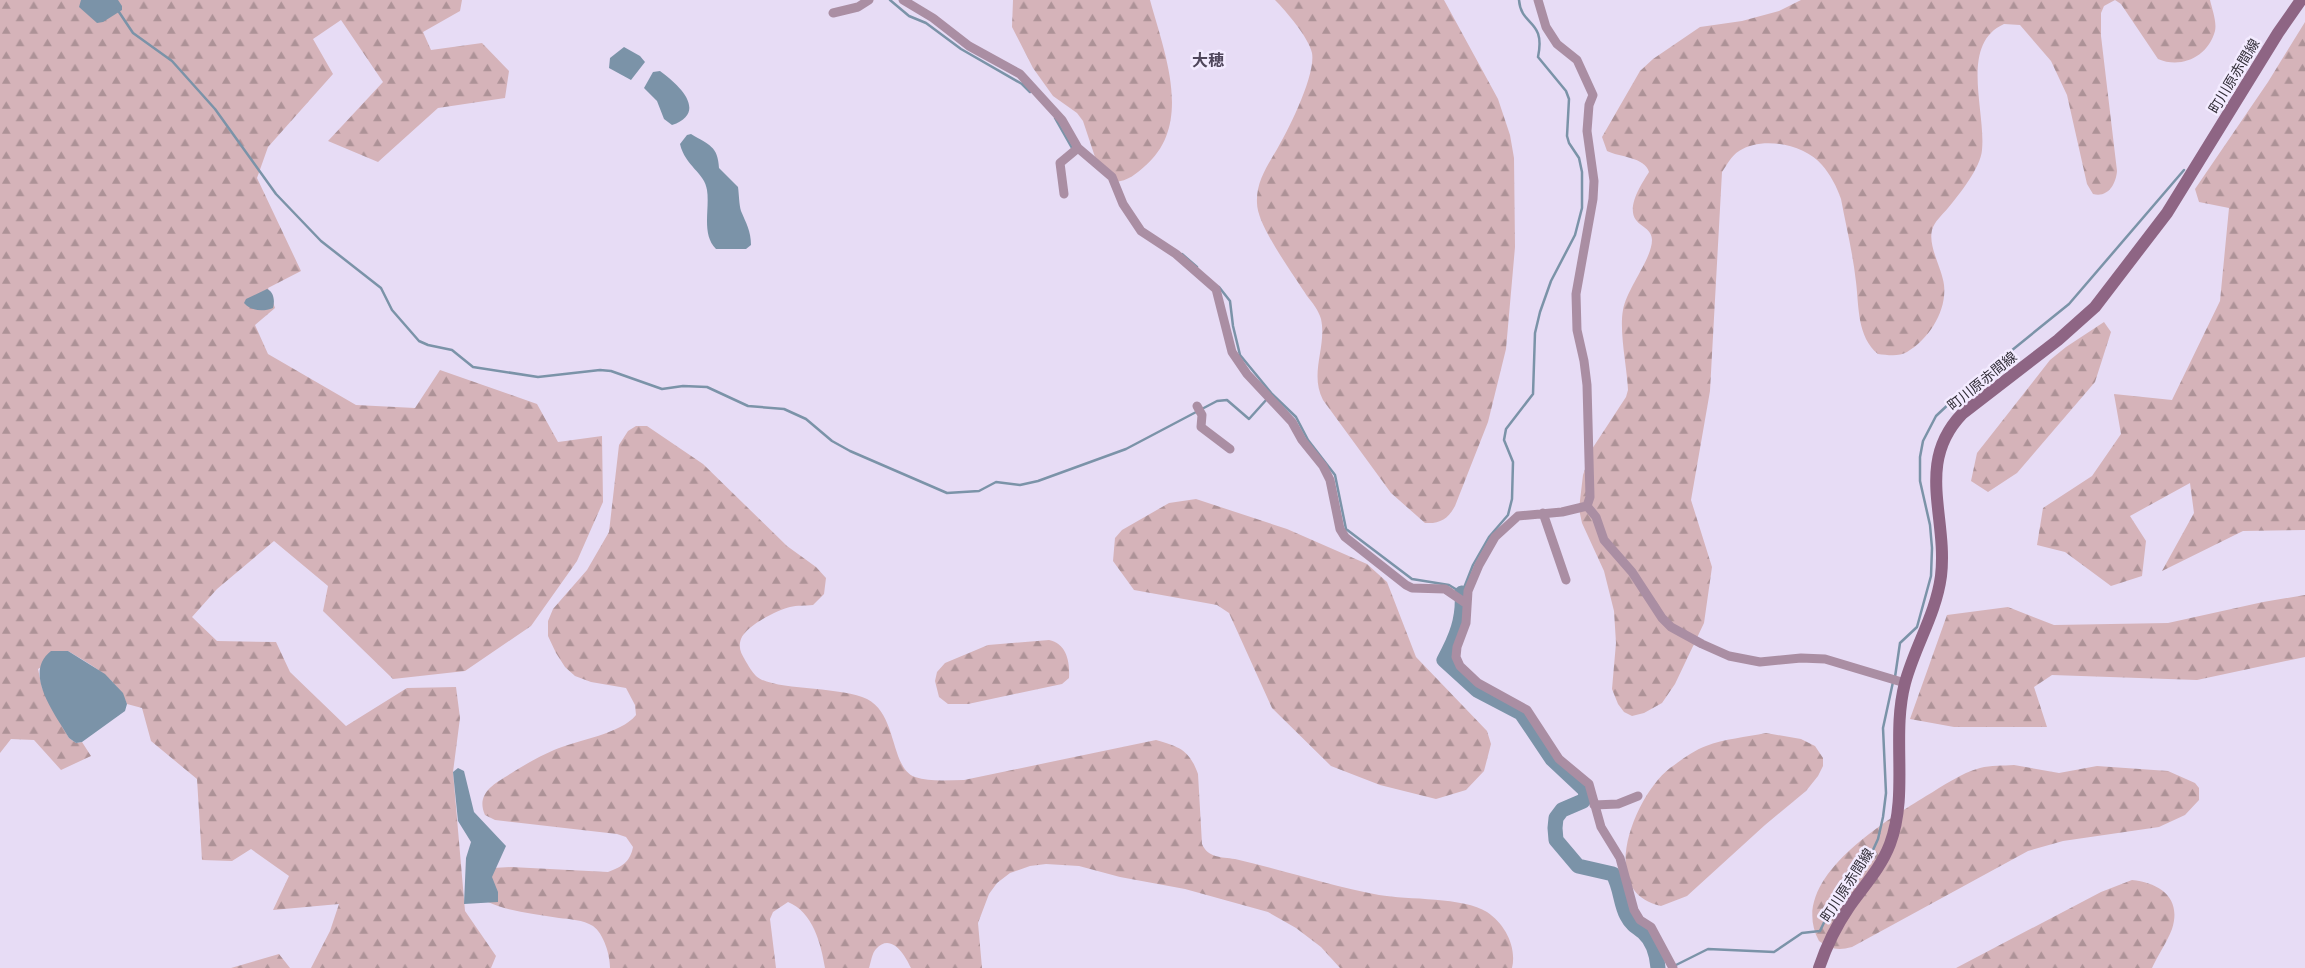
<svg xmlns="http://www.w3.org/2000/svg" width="2305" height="968" font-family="Karla,'Noto Sans JP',sans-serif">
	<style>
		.forest { fill: url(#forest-firs) }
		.water { fill: #7b93a8 }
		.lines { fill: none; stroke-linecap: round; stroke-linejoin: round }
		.stream { stroke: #7b93a8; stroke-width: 2.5 }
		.river { stroke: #7b93a8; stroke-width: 15 }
		.street { stroke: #aa8ea3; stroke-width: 9 }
		.secondary { stroke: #8e6584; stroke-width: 12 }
		.labels { text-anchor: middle; stroke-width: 5; stroke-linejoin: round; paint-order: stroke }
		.street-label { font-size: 14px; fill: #312d37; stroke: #f3ebff }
		.quarter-label { font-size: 16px; font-weight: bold; fill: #4f465b; stroke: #f3ebff }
	</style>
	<defs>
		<pattern id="forest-firs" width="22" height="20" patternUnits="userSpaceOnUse" patternTransform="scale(1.25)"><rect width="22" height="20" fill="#d5b3b9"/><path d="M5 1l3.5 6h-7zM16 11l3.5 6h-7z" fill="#ad9297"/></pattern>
	</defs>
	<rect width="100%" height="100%" fill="#e7dcf5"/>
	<path class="forest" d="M0 0H462L460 11 423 32 431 50 482 43 509 71 505 98 438 108 378 162 328 141 383 82 341 20 313 39 333 74 268 147 257 178 301 271 268 288 275 308 255 325 268 354 356 405 415 408 440 370 537 404 558 442 602 436 603 502 577 561 531 626 465 671 393 679 323 611 328 586 274 541 217 589 192 617 217 641 276 642 290 672 346 726 407 688 456 687 460 718 453 772 465 911 496 956 491 968H311L330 931 339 904 273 910 289 876 251 849 232 861 202 860 197 779 151 741 142 708 127 704C117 678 91 665 68 651L38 669 42 688 69 738 76 743 82 742 91 756 61 770 34 740 11 739 0 753Z
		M1013 0H1150C1164 52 1194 124 1145 166 1136 174 1128 181 1115 182L1095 157 1083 121 1077 113 1053 96 1033 68 1012 27Z
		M1275 0H1444L1498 99 1510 135 1514 158 1515 247 1506 349 1488 422 1455 506C1448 519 1440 524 1425 523L1391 493 1323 400C1309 373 1327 347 1321 319 1319 311 1312 302 1307 296 1294 275 1257 226 1257 203 1256 183 1266 168 1276 151 1288 131 1316 75 1312 53 1309 38 1286 11 1275 0Z
		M1801 0H2210C2212 9 2217 22 2215 31 2208 57 2181 69 2158 59L2121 4 2115 0 2104 6 2101 13V36L2117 171C2116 184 2108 198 2093 194L2087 184 2067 95 2051 61 2020 25 2004 24C1959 44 1986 111 1982 150 1981 167 1959 195 1948 208 1942 215 1934 222 1932 230 1928 247 1942 268 1944 285 1947 311 1929 339 1907 352 1899 357 1887 355 1878 354 1857 337 1859 306 1856 282 1853 254 1846 226 1841 199 1837 187 1830 174 1822 165 1804 144 1762 136 1739 151 1731 156 1727 165 1722 172L1710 391 1691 500 1712 567 1704 623 1675 684 1662 703 1644 713 1632 716 1624 712 1618 704 1612 689 1616 643 1614 611 1604 571 1582 523 1579 509 1583 475 1592 449 1626 397 1628 390C1627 367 1619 332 1623 310 1627 288 1652 259 1652 240 1652 229 1641 227 1636 220 1626 207 1642 183 1649 172 1645 157 1619 157 1607 151L1602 137 1640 71 1653 59 1700 27 1742 21 1779 11Z
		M2305 22V530L2243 531 2162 571 2194 513 2190 483 2130 516 2146 541 2142 576 2111 586 2065 552 2037 545 2043 508 2092 476 2121 434 2114 394 2172 400 2220 301 2229 208 2199 202 2195 189 2268 82Z
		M2104 322 2111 332 2095 382 2017 473 1988 492 1971 481 1977 453 2050 360 2066 347Z
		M636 426H647L703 464 787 546 816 567 826 578 824 594 813 605C805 606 797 605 790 607 777 610 746 626 741 639 738 648 741 653 745 660 748 665 752 672 756 676 772 691 841 686 867 699 898 715 890 768 915 777 930 782 948 780 964 780L1156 740C1179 747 1189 749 1198 774L1202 844C1208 858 1221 857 1235 859 1283 870 1331 886 1379 895 1408 900 1464 897 1487 912 1505 924 1517 947 1512 968H1340L1321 947 1296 928 1268 912 1185 889 1120 877 1079 866 1046 864 1030 866 1010 873 997 883 989 894 978 923 982 968H911C905 955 891 932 876 949 872 953 871 962 869 968H825C821 944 813 912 788 902L773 912 770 919 776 968H610C610 955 604 934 593 926 583 920 570 919 559 918 535 914 510 912 488 902L493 868 511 867 608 872C622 867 630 862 633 847L626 837 617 834 495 820 485 815C476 795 492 785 507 776 522 766 538 757 554 750 577 740 621 734 636 715L635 705 626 688 591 682 575 676 565 667 556 653 548 636V621L553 609 587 570 609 532 619 445 628 431Z
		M1196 499 1287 529 1367 564 1387 582 1416 657 1487 731 1491 744 1484 771 1466 790 1436 799 1380 785 1331 766 1272 708 1229 613 1217 605 1134 590 1113 561 1115 538 1122 530 1169 503Z
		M2305 595V657L2197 680 2052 675 2034 687 2047 727H1954L1910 719 1947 615 2008 607 2054 625 2168 623 2263 602Z
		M1049 640C1067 644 1070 662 1069 678L1062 684 968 704H948L939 697 935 681 937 672 945 663 988 645Z
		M1766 733 1801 739 1815 746 1823 758V766L1818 776 1806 791 1765 825 1687 896 1661 906C1595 892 1635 795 1670 768 1680 761 1694 750 1706 746 1724 739 1746 737 1766 733Z
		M2014 765 2059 773 2097 766 2168 771 2195 783 2199 788V800L2185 815 2159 827 2063 841 2028 851 1852 947C1838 951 1830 949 1819 941 1786 880 1884 822 1926 796 1943 786 1961 773 1980 768 1991 765 2003 766 2014 765Z
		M2132 880C2160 883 2182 898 2172 929 2167 942 2158 955 2152 968H1956L2101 892Z
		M279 954 290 968H231Z"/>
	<path class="water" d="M81 0H118L122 6V10L103 22 97 23 79 7Z
		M624 47 640 56 645 62 631 80 609 68 610 58Z
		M660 71C678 84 709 112 672 125L664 119 657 101 644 88 653 72Z
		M691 134C709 145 718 146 719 168L738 187C739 194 739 204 741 211 746 223 751 231 751 245L746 249H716C701 234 710 209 707 190 705 173 685 166 680 144L687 135Z
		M267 289C274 292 275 301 273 308 263 312 251 311 244 303L246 299Z
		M51 651H68L105 674 123 693 127 704 125 711 82 742 76 743 69 738C56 715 22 673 51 651Z
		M458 768 464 771 474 812 506 846 492 877 498 892V902L464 904 466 858 471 842 458 821 453 772Z"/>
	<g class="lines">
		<path class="stream" d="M890 0 909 16 926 23 961 49 1022 84 1030 92
			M117 9 133 33 172 61 215 109 276 194 321 241 381 288 392 310 419 341 428 345 452 350 473 367 538 377 600 370 611 371 662 389 683 386 707 387 748 406 784 409 806 419 832 441 850 451 947 493 979 491 996 482 1020 485 1038 481 1126 449 1217 401 1227 400 1249 419 1267 399
			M1055 118 1072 148
			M1182 254 1197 267
			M1219 287 1230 301 1233 326 1240 355 1272 394 1296 417 1308 440 1335 475 1346 529 1412 579 1449 585 1462 593 1473 565 1489 537 1508 515 1512 499 1513 462 1504 440 1506 429 1533 394 1535 333 1540 312 1551 281 1575 235 1582 208V172L1579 158 1569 143 1567 136 1569 99 1566 91 1538 57C1546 19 1521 27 1519 0
			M1895 677 1900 643 1917 627 1931 576 1932 548 1930 525 1920 481V457L1923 441 1936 416 1969 385 2069 304 2184 170
			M1674 966 1708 949 1774 952 1802 933 1820 931 1848 872 1856 862 1873 850 1878 839 1883 817 1886 793 1883 728 1893 682"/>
		<path class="river" d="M1462 593C1464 619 1456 638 1444 660L1477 690 1521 713 1552 759 1585 790 1586 797 1583 801 1562 810 1556 818 1555 828 1556 840 1578 866 1613 874C1621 888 1620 903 1627 916 1631 924 1636 927 1643 932 1653 941 1657 955 1658 968"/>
		<path class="street" d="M903 0 933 18 969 46 1020 74 1062 120 1078 148 1112 177 1123 204 1141 231 1176 254 1216 289 1232 352 1247 374 1292 422 1302 440 1323 466 1330 480 1340 529 1345 537 1406 585 1412 588 1445 589 1467 604
			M1538 0 1546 27 1557 44 1577 60 1593 95 1589 105 1587 131 1594 181 1593 199 1576 294 1577 330 1584 361 1587 385 1590 497 1587 506 1562 512 1518 516 1495 537 1479 565 1468 591 1466 623 1457 647 1456 657 1460 666 1478 683 1527 710 1559 759 1589 784 1601 827 1620 858 1634 910 1640 920 1651 927 1673 968
			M833 13 858 7 869 0
			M1064 194 1060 163 1078 148
			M1197 406 1202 415 1201 427 1230 449
			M1587 506 1596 517 1604 540 1632 572 1662 618 1671 627 1702 644 1729 656 1760 662 1801 658 1825 659 1905 683
			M1543 513 1566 580
			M1594 805 1618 804 1638 796"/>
		<path class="secondary" d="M1819 968C1826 947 1836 926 1849 907 1863 887 1881 868 1890 844 1909 793 1891 736 1905 683 1915 646 1936 614 1941 576 1948 517 1915 463 1962 414L2058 340 2095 307 2167 213 2278 33 2301 0"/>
	</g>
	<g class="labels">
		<g class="street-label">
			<text transform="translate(2234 76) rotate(-59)" y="5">町川原赤間線</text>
			<text transform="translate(1982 381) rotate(-39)" y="5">町川原赤間線</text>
			<text transform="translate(1847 885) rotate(-57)" y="5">町川原赤間線</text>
		</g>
		<g class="quarter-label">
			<text x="1208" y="66">大穂</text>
		</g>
	</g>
</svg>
